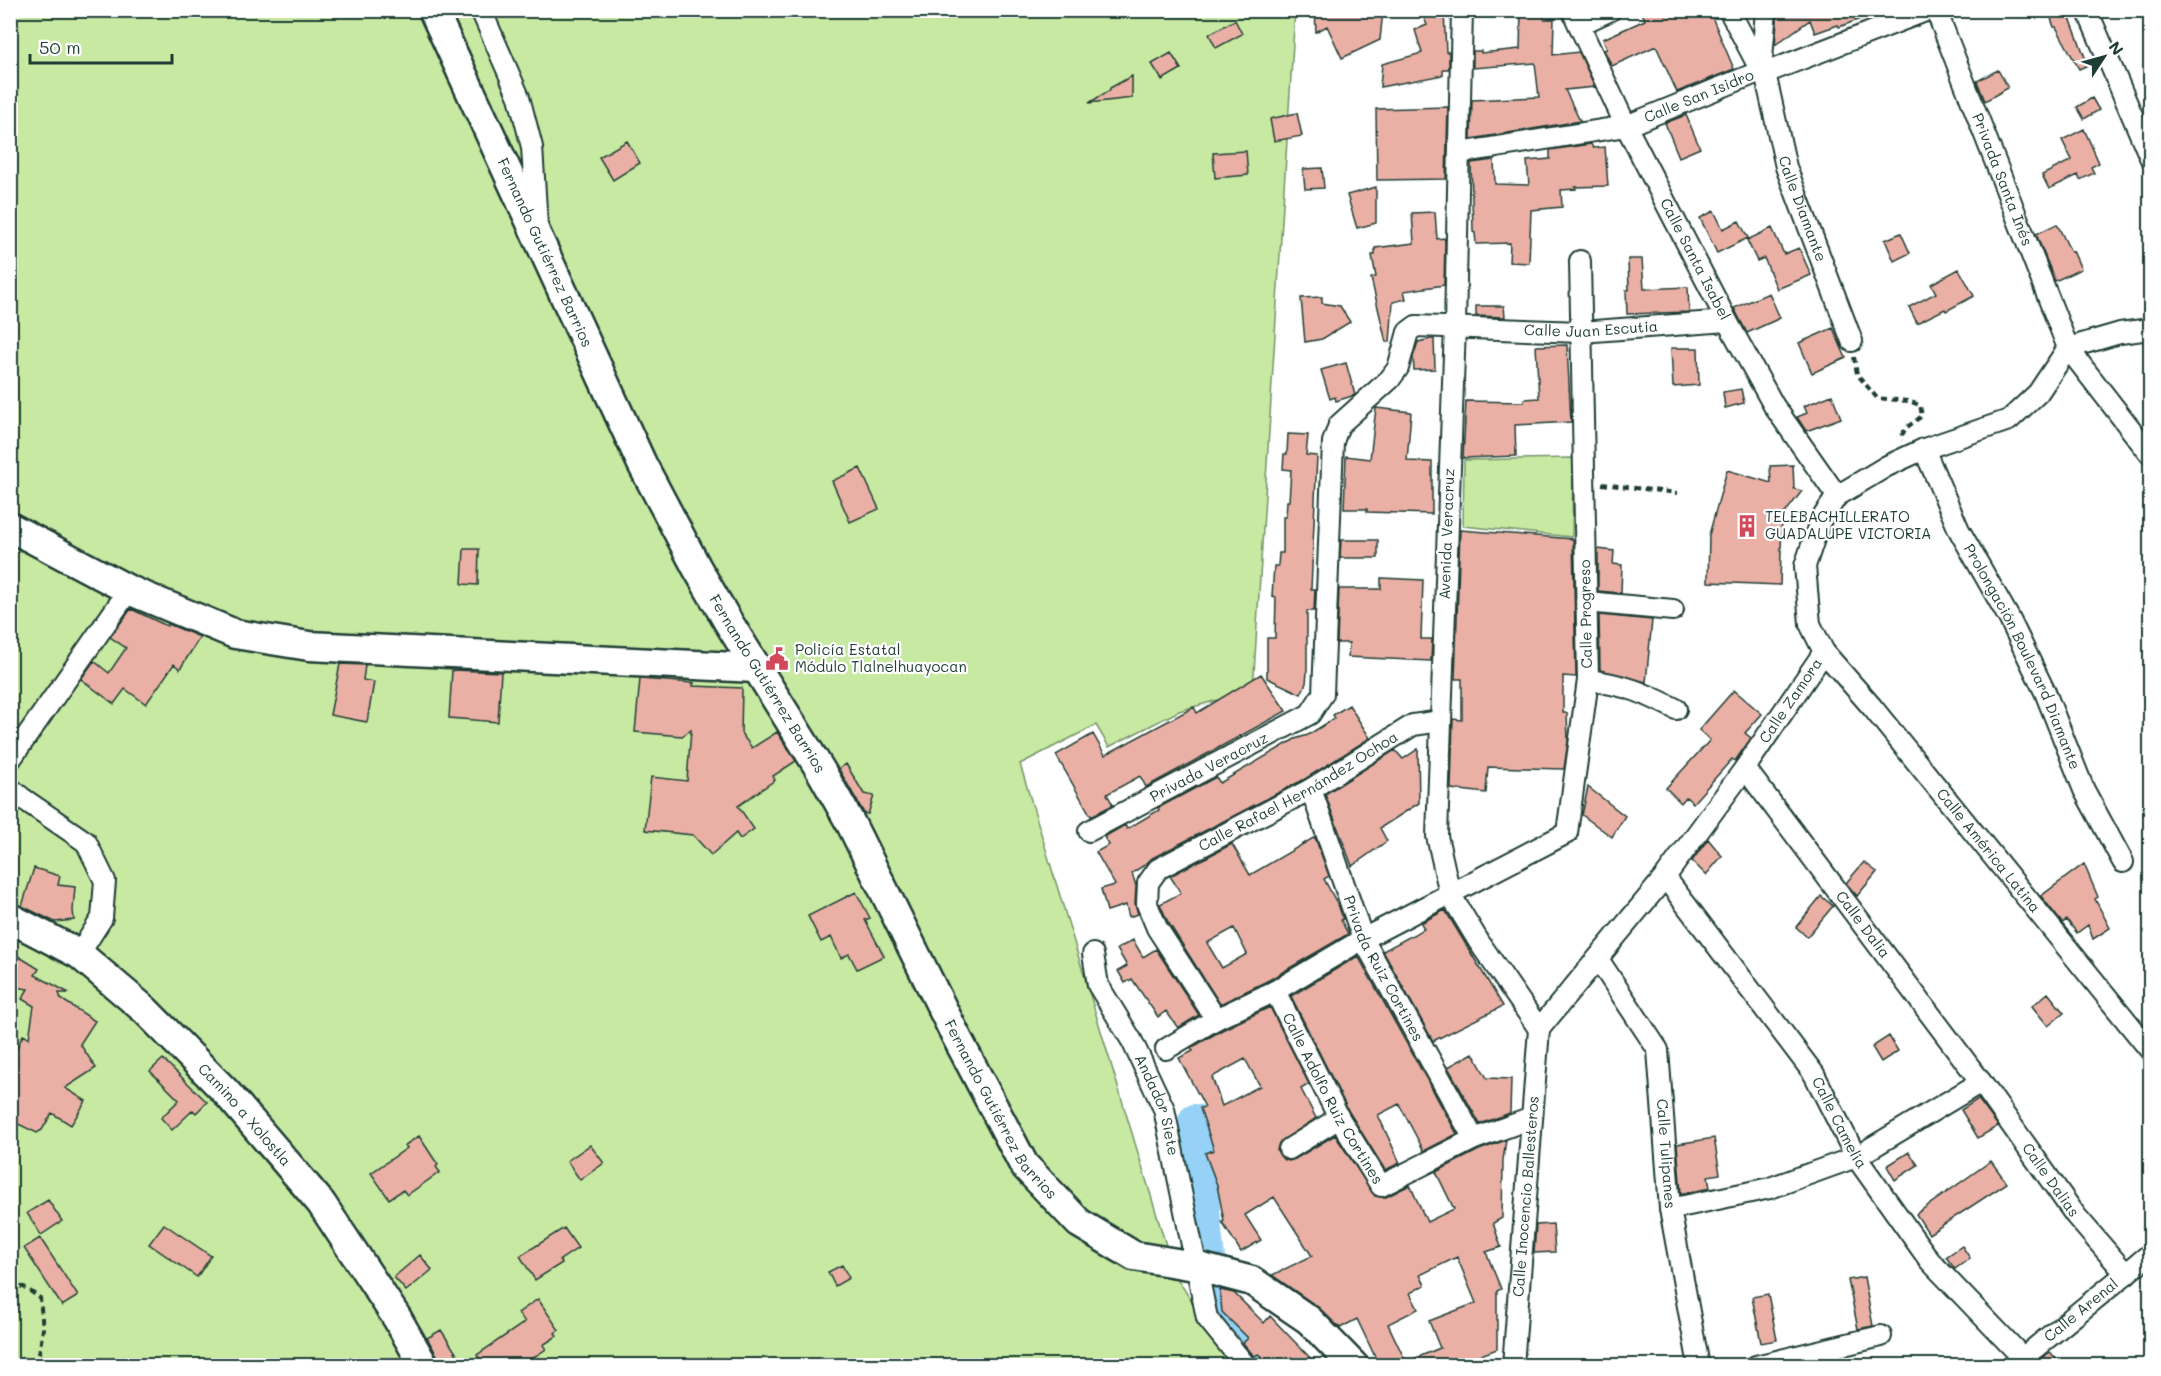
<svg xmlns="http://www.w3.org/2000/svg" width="2161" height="1376" font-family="Mali,sans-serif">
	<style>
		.green { fill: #c8e9a2; stroke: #74936b; stroke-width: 1.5 }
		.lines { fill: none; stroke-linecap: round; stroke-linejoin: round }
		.river { stroke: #96d2f7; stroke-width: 34 }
		.building { fill: #eab0a5; stroke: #1f3d34; stroke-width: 1.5; fill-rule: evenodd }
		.street-casing { stroke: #1f3d34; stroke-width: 24 }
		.secondary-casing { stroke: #1f3d34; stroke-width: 33 }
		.path { stroke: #1f3d34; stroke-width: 4; stroke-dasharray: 6 4.5; stroke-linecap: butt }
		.street { stroke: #fff; stroke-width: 20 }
		.secondary { stroke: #fff; stroke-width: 28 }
		.labels { text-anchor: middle; stroke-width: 4.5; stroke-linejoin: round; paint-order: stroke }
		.street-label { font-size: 15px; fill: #1f3d34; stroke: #fff }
		.poi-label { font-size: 15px; fill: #1f3d34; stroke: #fff; text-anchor: start }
	</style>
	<rect width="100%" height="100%" fill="#fff"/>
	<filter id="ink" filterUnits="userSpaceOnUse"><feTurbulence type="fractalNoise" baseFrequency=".0167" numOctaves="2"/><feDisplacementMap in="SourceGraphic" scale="12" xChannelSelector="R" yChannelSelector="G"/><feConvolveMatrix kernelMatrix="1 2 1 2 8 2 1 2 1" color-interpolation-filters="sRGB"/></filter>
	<g filter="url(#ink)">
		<path class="green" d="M10 11H1295L1253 690 1179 711 1109 747 1096 725 1020 764 1175 1275 1232 1365H11Z
			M1573 458 1572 537 1463 526 1464 460Z"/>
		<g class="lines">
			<path class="river" d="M1195 1121 1205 1232 1215 1318 1256 1366"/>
		</g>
		<path class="building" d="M1315 10H1383L1380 40 1342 58 1327 26 1316 32Z
			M1641 10H1709L1734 69 1677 92 1656 46 1612 66 1604 50 1607 49 1603 39 1645 20Z
			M1778 10H1879V12L1839 27 1838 25 1815 33 1810 20 1775 45Z
			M2048 10H2067L2088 65 2079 69 2056 27H2054Z
			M1421 11H1444L1446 52H1449V69H1443V75L1380 87 1382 64 1422 53 1415 30 1427 25Z
			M1521 11H1544V19H1554L1553 55 1579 52 1595 87 1565 90 1580 121 1471 139 1472 100 1539 97 1535 63 1473 68V51H1481V53L1520 49Z
			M1235 20 1242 34 1216 48 1209 34Z
			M1171 53 1181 69 1162 80 1152 64Z
			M1998 70 2008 88 1985 101 1977 81Z
			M1132 76V98L1089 103 1110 90V88Z
			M2092 98 2099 110 2084 119 2077 107Z
			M1448 107 1446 179 1377 180 1376 109Z
			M1297 113 1302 136 1274 141 1270 119Z
			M1686 115 1700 148 1679 157 1665 123Z
			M2084 129 2099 163 2091 167 2094 173 2080 180 2078 175 2049 189 2042 175 2072 160 2062 140Z
			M627 141 640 163 613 180 599 157Z
			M1591 144 1593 148 1605 147 1608 186 1575 187 1576 189 1561 190 1562 207 1531 210 1529 263 1509 262 1510 243 1476 244 1475 233 1473 232 1471 163 1494 160 1495 184 1529 185 1527 161 1550 159V150Z
			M1246 151 1248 175 1215 178 1213 153Z
			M1322 168 1324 188 1305 189 1303 169Z
			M1376 187V223L1357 228 1347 195Z
			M1714 211 1723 229 1739 221 1748 238 1717 253 1700 218Z
			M1435 212 1437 239 1444 238 1445 241 1444 285 1404 291 1406 299 1393 302 1390 342H1386L1371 278 1376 277 1372 255H1375V248L1414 243 1412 213Z
			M2057 224 2071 252 2073 251 2081 269 2055 281 2036 234Z
			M1772 228 1784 254 1799 248 1811 275 1777 289 1764 258 1757 261 1747 240Z
			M1901 233 1910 253 1894 261 1885 240Z
			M1628 259H1642L1644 289 1688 287 1689 312 1627 314 1626 290H1629Z
			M1959 269 1974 296 1946 311 1945 309 1917 323 1909 307 1936 293 1931 284Z
			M1769 293 1780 318 1747 333 1734 308Z
			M1322 297V303L1340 306 1350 322 1322 339 1305 342 1301 298Z
			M1476 306H1504L1505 317 1476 316Z
			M1833 328 1846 358 1812 373 1799 343Z
			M1431 339H1434L1435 369 1414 370 1413 357 1418 342Z
			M1567 345 1571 422 1515 425 1516 456 1463 458 1466 401 1524 402V399L1539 398 1536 346Z
			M1671 348H1698L1699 385 1673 387Z
			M1346 363 1355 395 1336 401 1335 397 1330 399 1321 370Z
			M1741 389 1744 403 1725 408 1723 392Z
			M1832 395 1841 418 1806 431 1797 417 1807 413 1804 406Z
			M1376 408 1411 412 1407 461 1432 462V514L1367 512V509H1344L1346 456 1370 459Z
			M1288 434 1308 435 1306 455 1317 456 1311 589H1315L1314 611H1307V672L1306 683 1301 694 1267 678V638H1275L1276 597 1272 596 1274 566H1278L1279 553H1283V517H1286L1287 501H1289L1291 470 1283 469 1284 454H1287Z
			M1793 465 1794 489 1802 491 1782 517 1780 585 1708 582 1709 535 1727 470 1771 483 1770 466Z
			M860 468 879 509 850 522 832 481Z
			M1460 530 1573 539 1576 677 1563 676V713H1567L1568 741 1564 769 1488 767 1486 793 1451 789 1453 719 1462 720V679H1455Z
			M1341 540H1378V558H1340Z
			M464 549H479L478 585 462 584Z
			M1598 549 1614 551 1613 564 1622 565 1621 593 1598 591Z
			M1381 578 1423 580 1421 639H1432L1431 661 1348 657 1349 643H1337L1339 589H1381Z
			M131 609 167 626 168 624 200 637 180 669 174 664 146 704 125 689 114 704 81 679 94 661 109 673 126 648 110 637Z
			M1599 615 1652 620 1646 682 1600 670Z
			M340 664 365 665 363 680 374 682 367 722 330 715Z
			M452 670 501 672 498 722 449 718Z
			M1261 674 1286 711 1146 787 1140 776 1107 794 1113 805 1091 816 1056 755 1093 734 1105 755 1194 707 1197 713Z
			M640 679 694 683 693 686 742 688 741 733 752 748 777 732 796 761 773 776 775 780 738 806 754 829 740 839 736 833 711 855 693 835 645 830 651 777 687 781 691 730 682 736 635 732Z
			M1734 690 1762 714 1745 733 1751 738 1735 761 1732 759 1693 803 1686 797 1681 803 1666 788 1710 740 1699 730Z
			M1349 705 1370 738 1305 779 1152 858 1146 864 1132 873 1136 886 1135 904 1138 914 1129 917 1126 905 1107 911 1101 889 1115 885 1096 852 1109 845 1104 837 1125 825 1127 829 1159 810 1158 808 1216 777 1220 783 1295 739 1308 735 1335 718 1333 715Z
			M1418 749 1419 803 1380 828 1387 841 1352 866 1325 794 1395 750 1403 759Z
			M846 764 864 794 874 796 868 814 864 813 839 769Z
			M1588 787 1625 816 1612 837 1582 815Z
			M1315 837 1329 876 1324 879 1339 907 1343 919 1341 920 1348 934 1269 980 1220 1004 1168 922 1160 904 1181 893 1170 876 1232 844 1250 875ZM1234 928 1247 954 1222 968 1207 943Z
			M1708 839 1722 856 1706 875 1692 861Z
			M1864 862 1877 872 1857 896 1846 883Z
			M2084 864 2098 897 2095 899 2110 928 2093 939 2088 925 2077 933 2067 920 2062 923 2041 896Z
			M34 868 60 876 58 885 75 887 73 910 74 920 55 922 22 906Z
			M856 892 870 918 865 920 884 956 857 969 849 954 841 958 831 937 821 942 808 916Z
			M1821 896 1833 906 1807 937 1796 927Z
			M1445 910 1503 1006 1433 1041 1383 951 1424 929 1421 923Z
			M1133 940 1143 957 1156 949 1199 1015 1178 1028 1166 1011 1158 1017 1132 979 1125 983 1118 971 1127 966 1117 949Z
			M10 951 39 969 35 975 69 993H59L61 999 95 1021 80 1044 96 1068 65 1088 86 1101 71 1125 52 1113 42 1130 37 1133 10 1120V1052L17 1048 23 1035 29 1038 34 1006 22 999 28 989 10 986Z
			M1358 956 1457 1134 1424 1151 1399 1104 1378 1115 1400 1163 1385 1170 1349 1112 1291 996Z
			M2048 993 2064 1013 2048 1026 2032 1006Z
			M1270 1007 1309 1084 1301 1089 1316 1118 1279 1143 1277 1150 1283 1159 1289 1161 1295 1159 1335 1135 1375 1196 1386 1197 1410 1185 1427 1222 1454 1209 1436 1172 1479 1150 1506 1140 1503 1160 1502 1218 1493 1223 1501 1247 1486 1252 1501 1289 1497 1291V1349L1454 1365H1379L1357 1319 1340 1328 1318 1307 1272 1275 1312 1256 1274 1197 1245 1215 1261 1240 1241 1252 1222 1222 1224 1221 1217 1185 1205 1153 1214 1150 1200 1108 1205 1107 1179 1058 1193 1051 1191 1048 1222 1030ZM1245 1059 1260 1086 1222 1106 1212 1077ZM1457 1257 1476 1303 1429 1321 1440 1348 1406 1362 1388 1324 1418 1309 1410 1293 1425 1285 1420 1275Z
			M1889 1036 1898 1051 1881 1062 1872 1047Z
			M1473 1053 1487 1078 1511 1079 1510 1113 1480 1124 1448 1067Z
			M163 1059 207 1102 196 1113 193 1110 172 1130 161 1118 179 1100 150 1071Z
			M1978 1099 1998 1126 1978 1138 1961 1110Z
			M419 1136 438 1165 436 1167 440 1172 407 1195 403 1190 389 1199 371 1173 407 1148 405 1145Z
			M1714 1138 1720 1174 1708 1176 1710 1188 1681 1194 1677 1144Z
			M590 1145 604 1163 580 1180 567 1161Z
			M1909 1152 1918 1165 1895 1180 1887 1166Z
			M1991 1161 2007 1183 1929 1234 1916 1214Z
			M48 1200 62 1221 41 1235 27 1213Z
			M164 1224 211 1256 197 1277 149 1244Z
			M1553 1224 1555 1252 1534 1253 1536 1225Z
			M564 1228 578 1248 560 1260 562 1263 535 1280 520 1256Z
			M40 1238 78 1296 62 1306 24 1248Z
			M1962 1246 1970 1258 1955 1269 1946 1257Z
			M420 1255 432 1270 406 1291 394 1277Z
			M842 1265 849 1278 835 1286 828 1272Z
			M1864 1277 1873 1326 1858 1329 1848 1280Z
			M1220 1290 1234 1293 1264 1323 1270 1316 1317 1365H1268L1259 1354 1254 1356 1243 1343 1248 1338 1222 1312Z
			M1768 1294 1777 1340 1761 1343 1752 1297Z
			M538 1299 559 1330 555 1333 557 1336 543 1345 546 1349 522 1365H485L477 1355 525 1322 518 1313Z
			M441 1330 464 1365H444L438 1357 427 1338Z
			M2050 1352 2062 1365H2033Z"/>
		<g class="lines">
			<g class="street-casing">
				<g id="street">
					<path d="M481 10 519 97 532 147 537 225"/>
					<path d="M1462 10 1455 326 1437 836 1450 894 1479 942 1539 1029"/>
					<path id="s1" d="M1572 10 1626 126 1727 321 1774 406 1837 496"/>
					<path d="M1729 10 1761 71"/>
					<path id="s2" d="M1936 10 2068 348 2150 454"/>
					<path d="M2087 10 2150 157"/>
					<path d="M1579 25 1611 10"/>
					<path d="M1761 71 1766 10"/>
					<path id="s3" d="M1765 73 1786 167 1852 341"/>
					<path id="s4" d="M1459 153 1626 126 1761 71 1765 73 1928 10"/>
					<path id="s5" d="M2150 329 2120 333 2068 348 2038 393 2009 420 1924 449 1887 466 1837 496 1820 521 1805 566 1810 624 1824 652 1872 707 2150 1050"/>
					<path id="s6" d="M1924 449 1959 530 2009 618 2045 692 2084 790 2123 862"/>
					<path d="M1586 602 1673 610"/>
					<path d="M1588 680C1626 685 1642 692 1676 709"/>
					<path d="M10 760 129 590"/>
					<path id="s7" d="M1745 768 1981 1082 2076 1216 2126 1274"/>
					<path d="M10 788 22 798 86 842 105 881 102 918 79 954"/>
					<path id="s8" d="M1311 789 1363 939 1474 1139"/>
					<path id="s9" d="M1089 831 1310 714 1323 694 1333 442 1339 425 1390 379 1398 368 1408 332 1416 326 1581 332 1727 321"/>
					<path id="s10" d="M1665 877 1814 1074 1856 1157 1930 1261 2023 1358"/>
					<path id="s11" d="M1093 954 1098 985 1132 1041 1164 1109 1207 1318 1246 1366"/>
					<path id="s12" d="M1598 959 1658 1050 1670 1209 1699 1366"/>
					<path id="s13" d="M1275 991 1339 1118 1381 1186 1474 1139 1532 1118"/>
					<path id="s14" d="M1216 1019 1157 928 1147 904 1148 883 1158 869 1311 789 1413 725 1441 721"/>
					<path id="s15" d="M1539 1029 1665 877 1745 768 1824 652"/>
					<path d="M1166 1049 1216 1019 1275 991 1363 939 1567 833 1588 680 1580 261"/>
					<path d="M1289 1149 1339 1118"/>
					<path d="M1670 1209 1770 1188 1856 1157 1981 1082"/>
					<path id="s16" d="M1513 1366 1539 1029"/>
					<path d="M1756 1366 1881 1336"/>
					<path id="s17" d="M2013 1366 2150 1254"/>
				</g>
			</g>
			<g class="secondary-casing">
				<g id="secondary">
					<path id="s18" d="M433 10 642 464 697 568 727 620 821 771 851 824 955 1034 1024 1165 1079 1223 1134 1256 1195 1266 1252 1281 1309 1320 1354 1366"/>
					<path d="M10 527 129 590 235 634 309 646 756 668"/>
					<path id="s19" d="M10 918 79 954 145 1010 226 1092 321 1203 397 1318 424 1366"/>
				</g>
			</g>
			<path class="path" d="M1854 357 1857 374 1877 398 1908 401 1920 405 1922 416 1906 428 1902 435 1903 440
				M1602 484 1677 493
				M10 1286 24 1287 40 1298 43 1329 37 1366"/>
			<use href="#street" class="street"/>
			<use href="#secondary" class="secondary"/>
		</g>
	</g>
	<defs>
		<g id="building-bare" transform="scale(1.8)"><path d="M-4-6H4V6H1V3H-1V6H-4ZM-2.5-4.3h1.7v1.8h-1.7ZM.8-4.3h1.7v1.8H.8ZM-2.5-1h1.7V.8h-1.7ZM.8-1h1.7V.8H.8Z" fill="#d1495b" stroke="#fff" stroke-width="2.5" paint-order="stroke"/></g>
		<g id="civic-bare" transform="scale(1.8)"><path d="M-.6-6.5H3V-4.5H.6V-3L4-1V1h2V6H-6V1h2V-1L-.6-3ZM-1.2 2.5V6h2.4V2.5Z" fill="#d1495b" stroke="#fff" stroke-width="2.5" paint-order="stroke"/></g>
	</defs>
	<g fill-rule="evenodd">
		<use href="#building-bare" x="1747" y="526"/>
		<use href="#civic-bare" x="777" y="659"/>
	</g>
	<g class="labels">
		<g class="street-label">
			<text dy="5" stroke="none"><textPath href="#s4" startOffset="248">Calle San Isidro</textPath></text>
			<text dy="5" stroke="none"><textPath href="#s2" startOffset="182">Privada Santa Inés</textPath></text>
			<text dy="5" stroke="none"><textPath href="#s3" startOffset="141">Calle Diamante</textPath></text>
			<text dy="5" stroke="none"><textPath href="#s18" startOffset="267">Fernando Gutiérrez Barrios</textPath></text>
			<text dy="5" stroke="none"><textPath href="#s1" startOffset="278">Calle Santa Isabel</textPath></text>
			<text dy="5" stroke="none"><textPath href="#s9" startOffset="849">Calle Juan Escutia</textPath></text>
			<text transform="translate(1447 534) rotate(-88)" y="5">Avenida Veracruz</text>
			<text transform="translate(1586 614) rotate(-91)" y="5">Calle Progreso</text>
			<text dy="5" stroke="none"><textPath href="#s6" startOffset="230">Prolongación Boulevard Diamante</textPath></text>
			<text dy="5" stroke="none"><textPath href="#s18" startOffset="753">Fernando Gutiérrez Barrios</textPath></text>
			<text dy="5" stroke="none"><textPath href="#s15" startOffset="414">Calle Zamora</textPath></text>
			<text dy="5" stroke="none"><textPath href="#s9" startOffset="136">Privada Veracruz</textPath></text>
			<text dy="5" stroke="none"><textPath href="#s14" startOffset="333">Calle Rafael Hernández Ochoa</textPath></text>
			<text dy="5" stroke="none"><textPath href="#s5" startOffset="792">Calle América Latina</textPath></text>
			<text dy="5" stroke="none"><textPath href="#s7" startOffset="196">Calle Dalia</textPath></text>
			<text dy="5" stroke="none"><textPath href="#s8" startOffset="194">Privada Ruiz Cortines</textPath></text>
			<text dy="5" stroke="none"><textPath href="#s13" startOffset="122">Calle Adolfo Ruiz Cortines</textPath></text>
			<text dy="5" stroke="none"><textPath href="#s11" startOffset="166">Andador Siete</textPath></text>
			<text dy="5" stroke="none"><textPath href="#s18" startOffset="1239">Fernando Gutiérrez Barrios</textPath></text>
			<text dy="5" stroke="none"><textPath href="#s19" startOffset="309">Camino a Xolostla</textPath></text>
			<text dy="5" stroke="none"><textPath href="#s10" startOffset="302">Calle Camelia</textPath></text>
			<text dy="5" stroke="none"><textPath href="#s12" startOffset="213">Calle Tulipanes</textPath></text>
			<text dy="5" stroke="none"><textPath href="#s7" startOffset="513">Calle Dalias</textPath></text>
			<text dy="5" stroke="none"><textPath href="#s16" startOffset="170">Calle Inocencio Ballesteros</textPath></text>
			<text dy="5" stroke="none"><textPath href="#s17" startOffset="88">Calle Arenal</textPath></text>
		</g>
		<g class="poi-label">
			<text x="1765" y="522">TELEBACHILLERATO<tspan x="1765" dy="17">GUADALUPE VICTORIA</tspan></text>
			<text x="795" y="655">Policía Estatal<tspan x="795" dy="17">Módulo Tlalnelhuayocan</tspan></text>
		</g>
	</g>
	<rect width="2161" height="1376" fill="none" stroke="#fff" stroke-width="36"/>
	<rect x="18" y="18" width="2125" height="1340" fill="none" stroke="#1f3d34" stroke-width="2" filter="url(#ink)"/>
	<g transform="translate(2104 57) rotate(54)" stroke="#ffffff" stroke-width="4.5" paint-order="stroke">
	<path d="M0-4.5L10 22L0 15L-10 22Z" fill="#1f3d34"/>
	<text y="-9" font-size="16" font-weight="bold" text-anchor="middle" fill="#1f3d34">N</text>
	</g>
	<path d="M30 54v9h142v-9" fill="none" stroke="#1f3d34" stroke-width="3"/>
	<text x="39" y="54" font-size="18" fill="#1f3d34" stroke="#ffffff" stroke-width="4.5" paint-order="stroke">50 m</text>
</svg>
